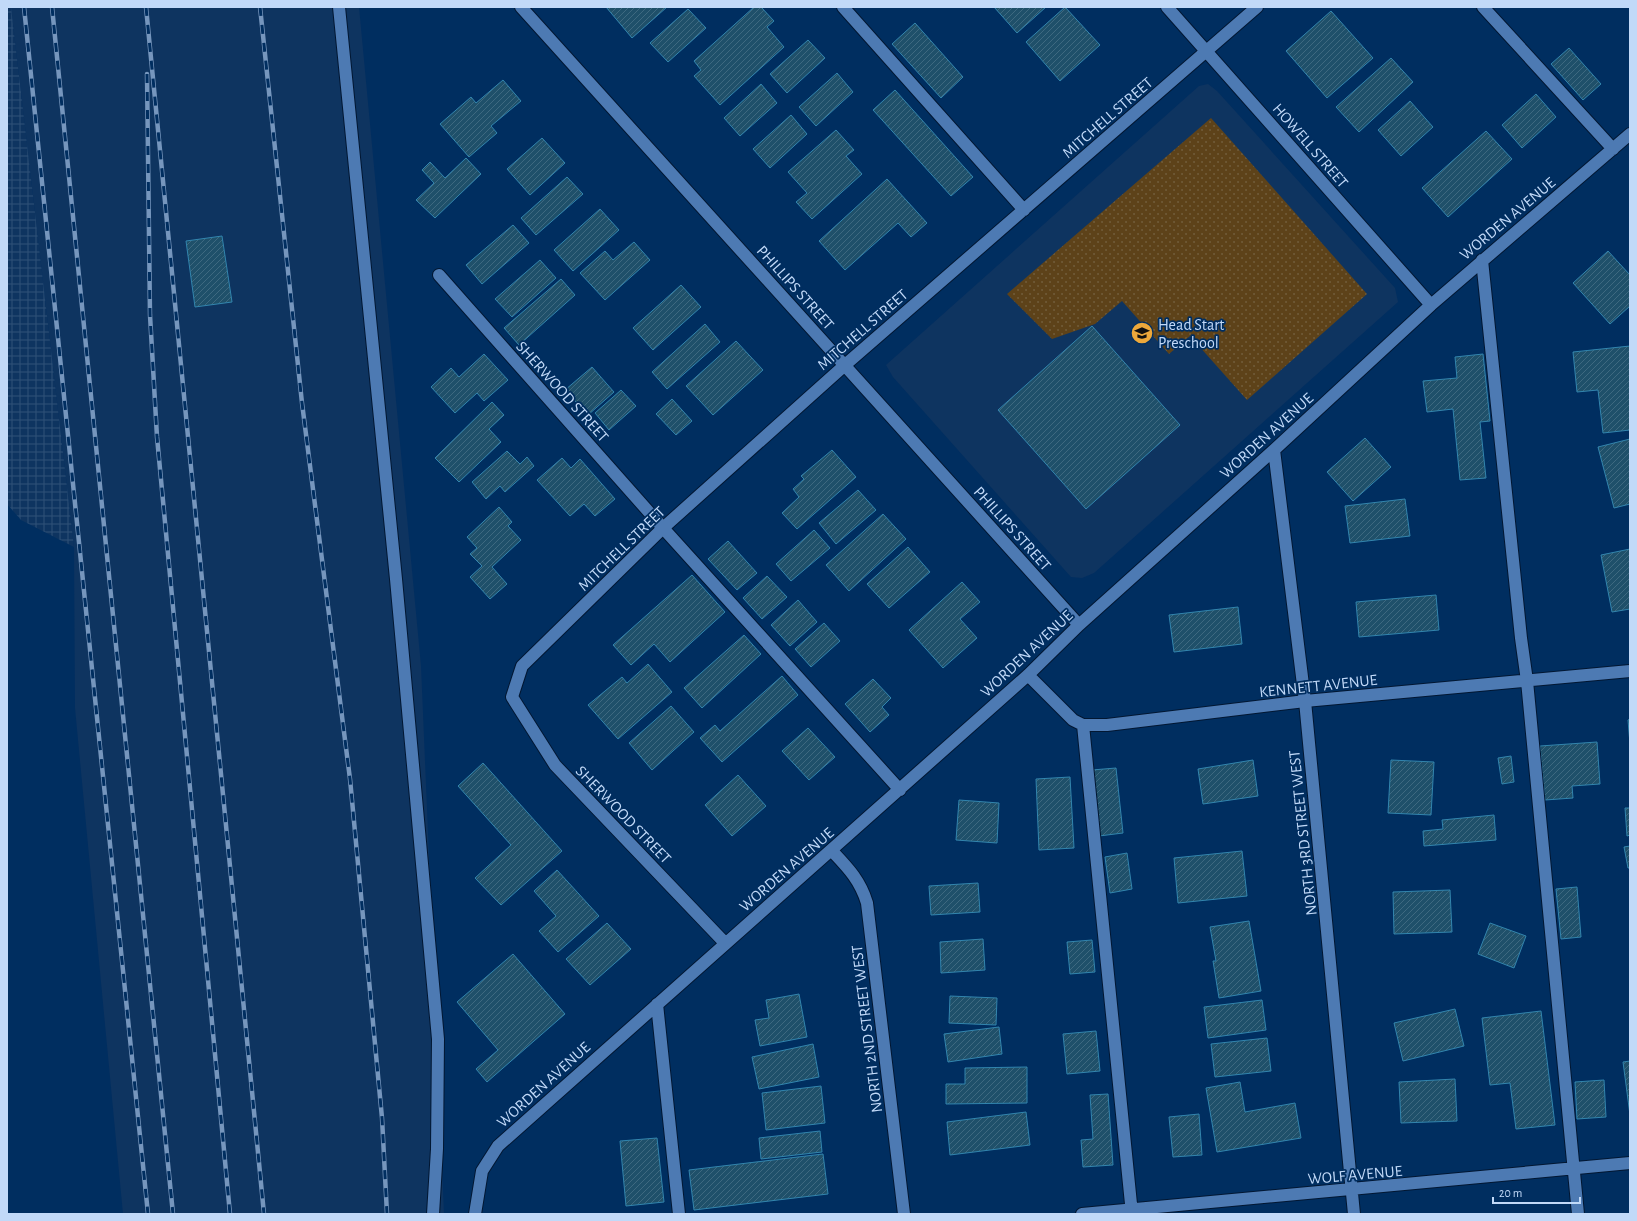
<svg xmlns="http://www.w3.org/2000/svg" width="1637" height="1221" font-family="'Alegreya Sans',sans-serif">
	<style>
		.built { fill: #0e3460 }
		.industrial { fill: url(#industrial-grid) }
		.park { fill: url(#park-dots) }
		.building { fill: url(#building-hatch); stroke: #3285ae }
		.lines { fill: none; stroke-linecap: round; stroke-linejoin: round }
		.minor-casing { stroke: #021732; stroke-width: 14 }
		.minor { stroke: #4d7ab3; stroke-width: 12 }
		.rail-casing { stroke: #7696bd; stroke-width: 4.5 }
		.rail { stroke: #002e60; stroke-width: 3; stroke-dasharray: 9; stroke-linecap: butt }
		.labels { text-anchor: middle; stroke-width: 3.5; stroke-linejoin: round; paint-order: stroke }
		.street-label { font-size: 16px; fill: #c1d9f8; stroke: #002e60 }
		.poi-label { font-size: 16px; fill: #c1d9f8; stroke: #002e60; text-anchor: start }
	</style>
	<defs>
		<pattern id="industrial-grid" width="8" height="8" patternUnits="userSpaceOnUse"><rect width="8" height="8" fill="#0e3460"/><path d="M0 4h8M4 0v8" fill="none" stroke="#2f5178"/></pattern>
		<pattern id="park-dots" width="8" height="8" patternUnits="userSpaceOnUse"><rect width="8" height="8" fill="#5d4219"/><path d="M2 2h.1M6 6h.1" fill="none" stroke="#725d3b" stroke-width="1.8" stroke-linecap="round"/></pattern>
		<pattern id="building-hatch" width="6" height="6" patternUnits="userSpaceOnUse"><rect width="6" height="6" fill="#1f506a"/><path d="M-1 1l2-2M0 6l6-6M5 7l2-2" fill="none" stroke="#3e6980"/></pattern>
	</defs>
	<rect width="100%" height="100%" fill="#002e60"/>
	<path class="built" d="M11 7H359L421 666 444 1214H123L75 708 74 547Z
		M1208 84 1217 91 1395 288 1398 302 1094 573 1082 578 1071 577 893 377 886 365 1199 86Z"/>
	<path class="industrial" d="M7 7H11L74 547 21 520 7 504Z"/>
	<path class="park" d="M1211 118 1367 294 1247 400 1190 336 1169 354 1122 301 1095 324 1052 339 1007 294Z"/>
	<path class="building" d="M606 7H667L632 38Z
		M754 7H761L774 21 767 27 784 47 720 105 694 76 701 70 694 61Z
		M994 7H1046L1017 33Z
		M1065 7 1100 45 1060 81 1026 42Z
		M688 9 706 28 668 62 650 43Z
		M1331 11 1373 58 1327 98 1286 51Z
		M915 23 963 77 941 98 892 44Z
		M808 40 825 58 787 93 770 74Z
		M1569 48 1601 84 1583 100 1551 64Z
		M1391 58 1413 82 1359 132 1336 107Z
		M837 73 853 92 816 126 799 107Z
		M503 80 521 101 491 126 497 133 469 157 440 124 471 97 476 103Z
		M761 84 777 103 740 136 724 118Z
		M895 90 973 177 951 196 873 110Z
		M1536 94 1556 117 1522 148 1502 125Z
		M1410 101 1433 127 1401 156 1378 130Z
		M791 115 807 134 770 168 753 149Z
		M836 130 854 150 846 156 862 174 812 219 796 202 807 193 788 172Z
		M1486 131 1512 159 1448 217 1422 188Z
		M542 138 565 163 530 195 507 169Z
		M466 158 481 174 435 218 416 200 434 183 422 170 430 162 445 178Z
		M567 177 583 194 536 235 521 218Z
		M887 179 927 223 911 237 898 223 845 270 819 241Z
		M600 209 619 230 573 271 554 250Z
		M513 225 529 243 482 284 466 265Z
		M222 236 232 302 195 307 186 241Z
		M634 242 650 260 605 300 580 273 605 251 613 260Z
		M1608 251 1630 275V306L1610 324 1573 283Z
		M540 260 556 278 512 317 495 299Z
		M561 279 575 295 519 345 504 328Z
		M681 285 701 307 653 350 633 328Z
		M705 324 720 342 667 389 652 372Z
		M1092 326 1180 425 1086 509 998 410Z
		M736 341 763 370 713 415 686 386Z
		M1630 346V430L1603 433 1598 390 1577 392 1573 352Z
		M484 354 508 380 484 401 477 393 455 413 431 387 451 368 459 377Z
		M1483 354 1490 421 1480 422 1486 478 1460 480 1453 409 1427 412 1423 381 1457 378 1455 357Z
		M592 367 614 392 588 415 565 390Z
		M621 390 636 406 609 430 595 413Z
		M672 399 692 421 676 435 656 414Z
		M492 402 504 415 489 429 501 442 459 482 435 458Z
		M1365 438 1391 467 1353 501 1327 472Z
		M1630 439V504L1614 508 1598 447Z
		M832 450 856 477 797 529 782 513 799 497 793 489 804 479 801 476Z
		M507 451 520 464 527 457 534 466 505 492 500 486 486 499 472 482Z
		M562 458 571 468 580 459 615 499 595 516 584 504 570 516 537 480Z
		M858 490 876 510 836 544 819 523Z
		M1405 499 1410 536 1350 543 1345 506Z
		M499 507 512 522 508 526 521 540 492 567 507 584 490 599 470 577 482 566 470 554 477 548 467 537Z
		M883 514 906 539 849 591 826 565Z
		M814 530 830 548 791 581 776 564Z
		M728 541 757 573 737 590 708 559Z
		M908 547 930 572 889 608 867 584Z
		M1630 549V609L1612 612 1601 555Z
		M692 575 725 612 670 662 654 644 631 665 613 645Z
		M767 576 787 597 762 619 743 598Z
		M962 582 980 602 960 619 977 638 943 668 909 630Z
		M1436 595 1439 630 1359 637 1356 602Z
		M798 600 817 622 790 646 771 625Z
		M1238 607 1242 644 1174 652 1169 615Z
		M824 623 840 641 811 667 795 649Z
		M744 635 761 654 702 708 684 688Z
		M648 664 672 692 618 739 588 705 622 677 627 683Z
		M782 676 798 695 722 762 700 738 715 725 720 731Z
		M873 679 891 698 882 707 889 715 870 732 845 704Z
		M671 706 694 732 652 770 629 743Z
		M1630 719V744L1628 720Z
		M808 728 835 757 809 780 782 751Z
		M1597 742 1600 784 1572 786 1573 798 1545 800 1540 746Z
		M1511 756 1514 782 1502 784 1498 758Z
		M1253 760 1258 796 1203 804 1198 769Z
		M1391 760 1434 762 1431 815 1388 813Z
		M483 763 562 851 501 905 475 878 511 845 458 786Z
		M1116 768 1123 833 1099 836 1092 770Z
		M738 775 766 806 732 836 705 805Z
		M1070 777 1074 848 1039 850 1036 779Z
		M959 800 999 803 997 843 956 840Z
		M1625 808H1630V835L1627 836Z
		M1494 815 1496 840 1424 846 1423 831 1443 829 1442 820Z
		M1630 846V868H1628L1624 847Z
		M1242 851 1247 896 1178 903 1174 858Z
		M1127 853 1132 889 1110 893 1105 857Z
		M557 870 599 916 558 952 539 931 556 916 534 891Z
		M978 883 980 912 931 915 929 886Z
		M1577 887 1581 937 1561 939 1556 889Z
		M1450 890 1452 932 1394 934 1393 892Z
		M1249 921 1261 991 1219 998 1213 961H1216L1210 927Z
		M607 923 631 949 590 985 566 959Z
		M1490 923 1526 936 1514 968 1478 954Z
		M983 939 985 970 941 973 940 942Z
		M1092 940 1095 972 1070 974 1067 942Z
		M513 954 565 1014 487 1082 476 1069 498 1050 457 1002Z
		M799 994 807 1037 760 1046 755 1020 769 1018 766 1000Z
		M950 996 997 998 996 1025 949 1023Z
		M1262 1000 1266 1030 1208 1038 1204 1007Z
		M1455 1009 1464 1046 1403 1061 1394 1023Z
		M1541 1011 1555 1125 1516 1129 1510 1083 1490 1085 1482 1018Z
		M999 1027 1002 1054 948 1062 944 1034Z
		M1096 1031 1100 1071 1067 1074 1063 1034Z
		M1267 1038 1271 1071 1215 1077 1211 1044Z
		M813 1044 819 1077 759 1089 752 1057Z
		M1630 1061V1115L1623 1062Z
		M1027 1067V1103L946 1104V1084H965V1068Z
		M1455 1079 1457 1121 1401 1123 1399 1082Z
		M1604 1080 1606 1117 1577 1119 1575 1082Z
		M1240 1082 1245 1112 1295 1103 1301 1138 1217 1152 1206 1088Z
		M821 1086 825 1123 766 1130 762 1093Z
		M1108 1094 1113 1165 1083 1167 1081 1140 1093 1139 1090 1095Z
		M1026 1112 1030 1145 950 1155 947 1122Z
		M1199 1114 1202 1155 1173 1157 1169 1117Z
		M820 1131 822 1152 761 1159 759 1138Z
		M657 1138 664 1202 626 1206 620 1141Z
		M823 1154 828 1194 694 1210 689 1170Z"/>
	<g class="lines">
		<g class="minor-casing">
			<path id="minor" d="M339 7 396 579 438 1039 437 1149 433 1214
				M521 7 1079 625
				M843 7 1024 210
				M1167 7 1431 305
				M1483 7 1613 149
				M1482 260 1521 638 1527 681 1578 1214
				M439 275 663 528 900 790
				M1274 450 1305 701 1354 1214
				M1028 675 1073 720 1083 725H1107L1305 701 1630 671
				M1083 725 1132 1214
				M832 851C848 868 860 880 867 903L904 1214
				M725 943 555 765 512 697 522 666 663 528 845 365 1257 7
				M657 1004 679 1214
				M475 1214 482 1171 498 1146 1028 675 1079 625 1274 450 1431 305 1630 134
				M1082 1214 1630 1163"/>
		</g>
		<use href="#minor" class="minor"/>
		<g class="rail-casing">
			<path id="rail" d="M24 7 148 1214
				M52 7 173 1214
				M146 7 264 1214
				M260 7 302 403 350 779 382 1118 387 1214
				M147 74 150 315 157 437 230 1214"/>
		</g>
		<use href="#rail" class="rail"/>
	</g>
	<defs>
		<g id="school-disc" transform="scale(1.15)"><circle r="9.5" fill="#eda83b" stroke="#002e60"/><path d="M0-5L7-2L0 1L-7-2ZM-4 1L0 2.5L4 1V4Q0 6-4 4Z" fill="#111"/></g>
	</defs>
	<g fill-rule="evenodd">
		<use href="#school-disc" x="1142" y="333"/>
	</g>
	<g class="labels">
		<g class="street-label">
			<text transform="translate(1107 117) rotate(-41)" y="6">MITCHELL STREET</text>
			<text transform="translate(1311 145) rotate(49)" y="6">HOWELL STREET</text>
			<text transform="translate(1507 218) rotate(-40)" y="6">WORDEN AVENUE</text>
			<text transform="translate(796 287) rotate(48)" y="6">PHILLIPS STREET</text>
			<text transform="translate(862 329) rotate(-41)" y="6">MITCHELL STREET</text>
			<text transform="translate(563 391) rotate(48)" y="6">SHERWOOD STREET</text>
			<text transform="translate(1266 435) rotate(-42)" y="6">WORDEN AVENUE</text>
			<text transform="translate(1013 528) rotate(48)" y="6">PHILLIPS STREET</text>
			<text transform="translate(621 548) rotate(-44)" y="6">MITCHELL STREET</text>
			<text transform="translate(1026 653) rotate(-43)" y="6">WORDEN AVENUE</text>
			<text transform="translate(1318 685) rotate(-6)" y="6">KENNETT AVENUE</text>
			<text transform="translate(624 814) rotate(46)" y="6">SHERWOOD STREET</text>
			<text transform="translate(1302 833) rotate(-96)" y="6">NORTH 3RD STREET WEST</text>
			<text transform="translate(786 869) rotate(-41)" y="6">WORDEN AVENUE</text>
			<text transform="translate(866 1029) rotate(-97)" y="6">NORTH 2ND STREET WEST</text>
			<text transform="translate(543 1084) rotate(-42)" y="6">WORDEN AVENUE</text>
			<text transform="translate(1355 1174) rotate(-5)" y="6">WOLF AVENUE</text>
		</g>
		<g class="poi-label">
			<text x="1158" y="330">Head Start<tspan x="1158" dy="18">Preschool</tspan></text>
		</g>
	</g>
	<rect width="1637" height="1221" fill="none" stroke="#c1d9f8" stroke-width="16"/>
	<path d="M1493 1197v6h87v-6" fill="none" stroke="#c1d9f8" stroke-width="2"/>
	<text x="1499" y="1197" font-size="12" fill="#c1d9f8" stroke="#002e60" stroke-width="3" paint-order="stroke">20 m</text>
</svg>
